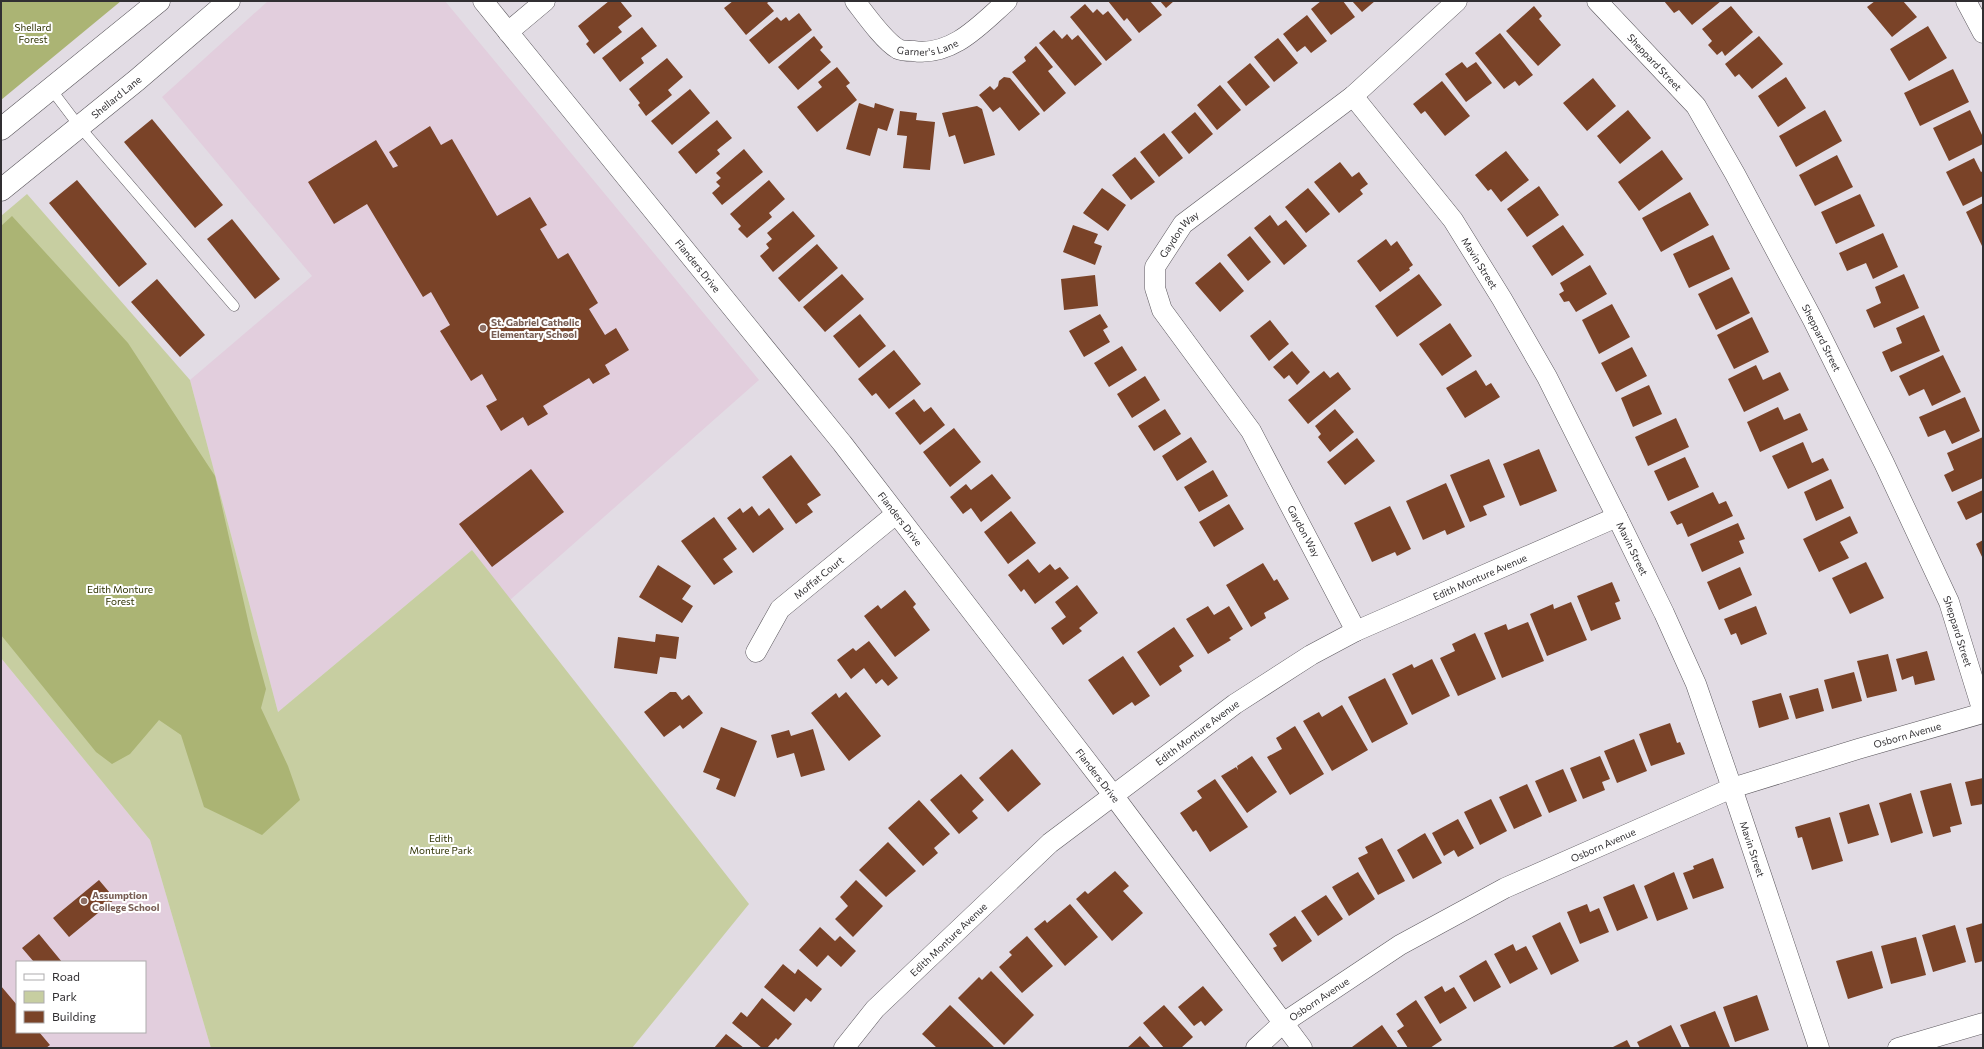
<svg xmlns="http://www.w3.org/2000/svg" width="1984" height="1049" font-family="Commissioner,sans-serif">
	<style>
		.education { fill: #e2cedd; fill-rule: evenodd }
		.green { fill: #c7cea1 }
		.forest { fill: #abb474 }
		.building { fill: #7a4328 }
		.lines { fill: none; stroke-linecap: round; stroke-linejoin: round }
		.service-casing { stroke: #5c585e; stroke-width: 11 }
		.minor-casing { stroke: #5c585e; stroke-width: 21 }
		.secondary-casing { stroke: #5c585e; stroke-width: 23 }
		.service { stroke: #fff; stroke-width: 10 }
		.minor { stroke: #fff; stroke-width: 20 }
		.secondary { stroke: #fff; stroke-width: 22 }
		.education-dot { fill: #8d6e63; stroke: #fff; stroke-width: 1.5 }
		.labels { text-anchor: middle; stroke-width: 4; stroke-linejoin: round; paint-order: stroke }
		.park-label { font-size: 10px; fill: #2d3100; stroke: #fff }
		.street-label { font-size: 10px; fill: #312f32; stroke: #fff }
		.education-label { font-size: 10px; font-weight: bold; fill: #785e54; stroke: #fff; text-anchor: start }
	</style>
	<rect width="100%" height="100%" fill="#e2dce4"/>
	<path class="education" d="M268 1H445L759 380 510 600 472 550 278 712 190 380 312 276 162 97Z
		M1 658 150 840 211 1048H1ZM17 962H145V1032H17Z"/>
	<path class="green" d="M27 194 190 380 278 712 472 550 749 904 632 1048H211L150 840 1 658V216Z"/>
	<path class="forest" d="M1 1H121L1 100Z
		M12 216 128 343 215 476 252 638 266 689 261 708 288 766 300 800 262 835 204 807 181 735 159 720 130 754 112 764 96 752 1 635V226Z"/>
	<path class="building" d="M609 1H620L632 16 618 27 622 32 594 54 586 44 589 41 578 26Z
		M733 1H770L767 3 774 11 746 35 724 8Z
		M1108 1H1150L1162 15 1139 33 1127 18 1124 21Z
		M1160 1H1174L1166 8Z
		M1321 1H1343L1355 17 1331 35 1311 9Z
		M1352 1H1375L1362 12Z
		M1664 1H1721L1692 25 1679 10 1674 13Z
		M1875 1H1903L1917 17 1892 37 1867 7Z
		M1085 4 1093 13 1097 9 1103 15 1108 11 1132 40 1106 61 1070 17Z
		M1534 6 1542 16 1539 19 1561 45 1538 66 1506 31Z
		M1731 6 1753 32 1725 56 1722 51 1717 55 1708 45 1712 41 1702 29Z
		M799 13 812 30 769 64 749 40 777 17 781 21 786 17 789 21Z
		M1307 15 1327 41 1311 53 1305 46 1297 52 1283 34Z
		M1928 26 1947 58 1909 81 1890 49Z
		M642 27 657 46 641 58 644 63 620 82 602 58Z
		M1054 30 1062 39 1067 34 1072 40 1078 35 1102 64 1075 86 1039 43Z
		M1500 33 1533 75 1519 86 1515 81 1504 89 1475 53Z
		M814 36 823 47 820 50 831 62 798 90 778 67Z
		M1759 36 1783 64 1752 89 1739 74 1735 77 1725 64Z
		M1278 38 1298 63 1274 82 1254 57Z
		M1036 46 1053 67 1048 71 1066 93 1044 112 1012 72 1026 61 1024 57Z
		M667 58 683 77 668 90 672 95 646 116 638 105 640 103 629 89Z
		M1462 62 1467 68 1476 62 1492 83 1466 102 1445 74Z
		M1250 63 1270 87 1246 106 1227 82Z
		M837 67 850 83 846 86 857 100 817 132 797 107 822 87 818 82Z
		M1953 69 1969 102 1920 126 1904 93Z
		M1004 77 1010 78 1040 114 1019 131 1000 107 993 112 979 95 990 86 994 90 998 86 999 81Z
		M1786 77 1806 108 1778 127 1758 96Z
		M1593 78 1616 106 1587 131 1563 103Z
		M1442 81 1470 116 1445 136 1425 111 1421 114 1413 104Z
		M1220 85 1241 110 1217 130 1197 105Z
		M690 89 710 113 672 145 651 121Z
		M859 103 874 108 875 103 894 109 887 131 878 128 870 156 846 149Z
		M977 106 982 109 995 155 964 164 955 135 949 137 942 113Z
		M1628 110 1651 138 1620 164 1597 136Z
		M1825 110 1842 141 1796 167 1779 136Z
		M1970 110 1983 137V144L1949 161 1933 128Z
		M900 111 917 113 916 120 935 122 930 170 903 168 907 136 897 135Z
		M1195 112 1213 134 1189 154 1171 132Z
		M152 119 223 205 195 228 124 142Z
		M717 120 732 138 717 150 720 154 696 174 678 152Z
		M430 126 441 145 452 139 497 216 530 197 547 225 540 229 558 259 568 253 598 303 589 309 605 335 616 328 629 350 605 365 610 374 593 384 589 378 543 406 548 414 528 426 523 417 501 431 486 406 497 400 482 374 471 381 440 331 450 325 431 292 423 297 367 204 334 224 308 182 376 140 393 168 398 166 389 152Z
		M1164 133 1183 158 1159 177 1140 152Z
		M744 149 763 172 722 205 712 193 720 186 716 182 721 178 716 173Z
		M1662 150 1683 179 1639 211 1618 182Z
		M1506 151 1529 180 1501 202 1491 189 1488 191 1475 175Z
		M1837 155 1853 187 1815 206 1799 175Z
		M1135 157 1155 182 1131 200 1112 175Z
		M1974 158 1981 172 1983 171V196L1963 206 1946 172Z
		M1340 162 1352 177 1359 172 1368 184 1360 190 1363 194 1339 213 1314 182Z
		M77 180 147 264 119 287 49 203Z
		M769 180 785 199 769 213 772 217 747 238 738 229 741 226 730 214Z
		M1539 186 1559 215 1527 237 1507 209Z
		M1102 188 1126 205 1108 231 1083 213Z
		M1308 188 1330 214 1306 233 1285 207Z
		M1690 192 1709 225 1661 252 1642 218Z
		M1860 194 1875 226 1836 244 1821 212Z
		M1983 203V245L1982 246 1966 212Z
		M793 211 815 236 773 272 760 256 769 248 766 244 772 239 767 233Z
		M1270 215 1278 226 1286 220 1307 246 1284 265 1254 228Z
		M232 219 280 279 255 299 207 239Z
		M1073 225 1098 234 1094 243 1102 246 1095 265 1063 252Z
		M1563 225 1584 255 1552 276 1532 246Z
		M1883 233 1898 267 1873 279 1866 263 1847 271 1839 253Z
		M1713 235 1730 269 1689 288 1673 254Z
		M1250 236 1271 262 1248 281 1227 255Z
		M1386 239 1391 246 1397 241 1413 265 1409 268 1410 270 1380 292 1357 261Z
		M817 244 838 268 799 302 778 278Z
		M1220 262 1244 291 1220 312 1195 283Z
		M1590 265 1607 294 1576 312 1569 301 1564 302 1559 294 1564 291 1560 283Z
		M842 274 864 299 825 332 803 307Z
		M1419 274 1442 305 1397 337 1375 306Z
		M1904 274 1919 308 1874 328 1866 310 1881 303 1875 287Z
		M1095 275 1098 306 1064 310 1061 279Z
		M1732 277 1750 313 1716 330 1698 294Z
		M157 279 205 335 180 357 131 302Z
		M1612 304 1630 337 1599 354 1582 320Z
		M860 314 886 346 859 368 833 336Z
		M1100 314 1108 327 1103 330 1110 342 1084 357 1069 331Z
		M1924 315 1940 351 1891 372 1882 352 1902 343 1896 328Z
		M1752 317 1769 352 1734 369 1717 335Z
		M1270 320 1289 344 1269 361 1250 336Z
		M1450 323 1472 356 1442 376 1419 344Z
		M1122 346 1137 370 1109 387 1094 363Z
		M1632 347 1647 376 1616 392 1601 363Z
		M894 350 921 384 889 409 876 393 872 396 858 379Z
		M1292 351 1310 372 1297 385 1289 375 1284 379 1273 367Z
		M1943 355 1961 392 1932 406 1924 389 1909 396 1899 376Z
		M1756 365 1763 380 1780 372 1789 390 1744 412 1728 379Z
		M1476 370 1486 386 1491 383 1500 397 1465 418 1446 388Z
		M1324 371 1330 378 1338 372 1351 389 1308 424 1288 400Z
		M1145 376 1160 400 1132 418 1117 394Z
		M1649 385 1662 414 1633 427 1621 398Z
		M1965 397 1980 431 1952 444 1945 430 1928 437 1919 417Z
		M914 399 924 412 931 407 945 425 920 445 895 413Z
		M1778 407 1784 420 1800 413 1808 430 1760 452 1747 422Z
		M1165 409 1181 434 1154 451 1138 426Z
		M1335 409 1354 432 1330 452 1318 437 1321 434 1315 426Z
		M1676 418 1689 447 1648 466 1635 437Z
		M954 428 981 462 950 487 923 452Z
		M1191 437 1207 462 1177 481 1162 456Z
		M1983 437V478L1952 492 1944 475 1954 470 1947 453Z
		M1357 438 1375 461 1345 485 1327 462Z
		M1803 442 1812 463 1823 458 1829 470 1788 489 1772 456Z
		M1539 449 1557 491 1520 506 1503 464Z
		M791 455 821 495 807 504 813 512 796 524 762 477Z
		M1685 457 1699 487 1668 501 1654 471Z
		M1489 459 1505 497 1483 506 1487 515 1470 522 1450 475Z
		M531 469 564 512 492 567 459 524Z
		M1213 470 1228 496 1199 512 1184 487Z
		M992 474 1011 498 981 522 971 508 963 514 950 497 966 484 971 490Z
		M1831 479 1844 508 1816 521 1804 492Z
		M1446 483 1465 527 1447 535 1445 530 1423 540 1406 501Z
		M1983 490V512L1966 520 1957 502Z
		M1713 492 1719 504 1726 501 1733 516 1688 537 1682 523 1677 525 1670 512Z
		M1229 504 1244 529 1214 547 1199 522Z
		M752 506 759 516 769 508 784 529 753 553 727 518 740 508 743 513Z
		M1390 506 1411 549 1397 556 1395 552 1372 562 1354 523Z
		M1011 511 1036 543 1008 564 984 532Z
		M1850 516 1858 533 1840 542 1849 558 1819 572 1803 539Z
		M714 517 737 549 723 559 733 572 714 585 681 541Z
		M1738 523 1745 539 1739 541 1744 553 1702 572 1690 544Z
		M1983 540V559L1976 544Z
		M1028 559 1039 573 1050 564 1055 570 1060 567 1069 578 1035 604 1024 589 1021 592 1008 575Z
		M1866 562 1884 598 1850 614 1832 578Z
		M1263 563 1274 581 1277 579 1289 599 1264 613 1266 618 1251 627 1226 585Z
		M658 565 691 586 682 599 693 606 682 623 639 597Z
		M1740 567 1752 595 1719 610 1707 582Z
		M1612 582 1620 601 1615 603 1621 619 1591 631 1577 596Z
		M1077 585 1098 613 1079 628 1082 631 1063 645 1051 628 1066 617 1055 602Z
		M905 590 916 604 913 607 930 630 895 657 864 616 878 605 881 609Z
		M1571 602 1587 640 1547 656 1530 614 1553 604 1554 609Z
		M1208 606 1214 615 1229 606 1243 629 1229 638 1231 640 1208 654 1186 619Z
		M1756 606 1767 634 1741 645 1736 633 1731 635 1724 619Z
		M1528 622 1544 661 1502 678 1484 633 1506 624 1508 630Z
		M1174 627 1194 656 1179 666 1182 671 1160 686 1137 652Z
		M1475 633 1496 679 1458 696 1440 658 1455 651 1452 644Z
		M656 634 679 637 676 659 660 657 657 674 614 668 618 637 655 642Z
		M869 641 898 678 888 686 882 679 876 684 864 668 851 679 837 660 853 648 856 651Z
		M1927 651 1935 680 1915 685 1913 676 1902 680 1896 659Z
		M1888 654 1897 691 1867 698 1857 661Z
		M1123 656 1150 696 1135 706 1132 702 1113 715 1088 680Z
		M1432 659 1450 696 1412 715 1392 674 1412 664 1414 668Z
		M1854 672 1862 701 1832 709 1824 680Z
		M1385 678 1408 724 1372 743 1348 697Z
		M1818 688 1824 711 1796 719 1789 696Z
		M670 692H676L682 700 689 695 703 713 683 729 680 725 664 737 644 712Z
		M846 692 881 736 849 761 811 713 836 693 839 698Z
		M1781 693 1789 719 1759 728 1752 701Z
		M1342 705 1368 750 1332 771 1303 721 1319 712 1322 717Z
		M1670 723 1677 743 1680 742 1685 754 1651 766 1639 734Z
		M1295 726 1324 774 1290 795 1267 757 1282 749 1276 738Z
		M721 727 757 741 735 797 716 789 720 779 703 772Z
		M813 729 825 770 801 777 794 753 777 758 771 735 789 730 791 736Z
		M1634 739 1647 771 1617 783 1604 751Z
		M1012 749 1041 784 1008 812 979 778Z
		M1252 756 1277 792 1247 813 1221 776 1236 767 1238 770 1237 766Z
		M1600 756 1610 779 1602 782 1605 790 1583 799 1570 768Z
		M1563 769 1577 801 1549 813 1535 781Z
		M961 774 984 800 972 811 978 818 959 834 930 800Z
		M1983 778V804L1971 806 1965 782Z
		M1215 779 1248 827 1210 852 1196 830 1193 832 1180 813 1202 798 1197 791Z
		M1951 783 1962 824 1950 827 1951 832 1933 837 1920 791Z
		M1527 784 1542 816 1514 829 1499 797Z
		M1911 793 1923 833 1891 843 1879 803Z
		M1491 799 1507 831 1480 845 1464 812Z
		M919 800 950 834 934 848 938 853 923 866 888 828Z
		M1869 804 1879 835 1848 844 1839 813Z
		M1830 817 1843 861 1812 870 1802 837 1798 838 1795 827Z
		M1458 819 1474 848 1458 857 1454 850 1444 856 1432 833Z
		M1425 833 1442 863 1413 879 1397 850Z
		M1382 838 1405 881 1378 895 1358 858 1368 853 1365 847Z
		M888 842 916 871 886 897 859 870Z
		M1713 858 1724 888 1693 899 1683 873 1694 869 1693 866Z
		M1115 871 1129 886 1123 891 1143 913 1112 941 1076 899 1085 891 1088 894Z
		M1358 872 1375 899 1349 916 1332 887Z
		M1674 872 1688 909 1657 921 1644 886Z
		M99 880 115 899 69 937 53 918Z
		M856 880 883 906 853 937 835 919 848 906 840 897Z
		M1634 884 1648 918 1617 931 1603 897Z
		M1326 895 1343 919 1318 936 1301 911Z
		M1070 904 1098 937 1065 966 1034 929 1045 920 1047 923Z
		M1587 904 1590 912 1599 908 1609 932 1580 944 1567 912Z
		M1295 916 1312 941 1282 962 1273 948 1277 946 1269 934Z
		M1560 922 1579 961 1551 975 1532 936Z
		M1983 923V961L1975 963 1966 928Z
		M1955 925 1966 962 1933 972 1922 935Z
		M820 927 835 941 840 936 856 951 841 967 828 955 817 967 799 950Z
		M39 934 62 962H34L22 948Z
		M1027 936 1053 966 1022 993 999 967 1012 955 1009 952Z
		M1916 937 1926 975 1891 984 1881 946Z
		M1513 944 1516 951 1526 946 1538 969 1510 984 1494 954Z
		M1872 951 1883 988 1848 999 1836 961Z
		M1486 960 1501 987 1474 1002 1459 976Z
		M783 964 795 974 798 969 822 989 811 1002 806 998 794 1012 764 987Z
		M991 971 1034 1015 1004 1045 958 998 979 977 982 980Z
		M1 986 17 1005V1032H39L50 1045 46 1048H1Z
		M1203 986 1223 1010 1205 1026 1201 1021 1194 1026 1178 1007Z
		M1442 986 1445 992 1454 987 1467 1008 1440 1024 1424 997Z
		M1757 995 1769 1030 1735 1042 1723 1007Z
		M762 998 792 1024 778 1040 776 1038 767 1048H762L732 1023 741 1012 747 1017Z
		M1416 1000 1442 1040 1430 1048H1408L1397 1031 1404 1026 1396 1014Z
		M950 1005 995 1048H937L922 1034Z
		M1164 1005 1193 1037 1181 1048H1164L1143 1023Z
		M1715 1011 1730 1047 1690 1048 1680 1025Z
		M1382 1025 1398 1048H1352V1047Z
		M1671 1025 1682 1048H1640L1637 1042Z
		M726 1034 744 1048H714Z
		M1140 1036 1151 1048H1127Z
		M1627 1040 1631 1048H1611Z"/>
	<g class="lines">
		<g class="service-casing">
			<path id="service" d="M51 89 79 126 234 306"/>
		</g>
		<g class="minor-casing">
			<g id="minor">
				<path id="s1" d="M483 1 842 443 1113 795 1302 1048"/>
				<path id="s2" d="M855 1C865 14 884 41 898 49 902 51 909 51 913 51 952 57 980 25 1007 1"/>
				<path id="s3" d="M1597 1 1696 106 1735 174 1813 320 1884 463 1949 602 1983 712"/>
				<path d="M1966 1 1983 33"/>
				<path d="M508 32 545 1"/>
				<path id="s4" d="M1353 96 1453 220 1502 299 1547 377 1617 517 1664 613 1696 684 1732 788 1819 1048"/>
				<path id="s5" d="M1356 631 1251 431 1162 310 1155 288V267L1183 224 1353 96 1457 1"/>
				<path id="s6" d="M756 652 780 609 896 514"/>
				<path id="s7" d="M844 1048 875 1009 1050 843 1235 704 1311 655 1356 631 1617 517"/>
				<path id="s8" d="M1256 1048 1283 1023 1400 945 1505 888 1732 788 1858 749 1983 713"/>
				<path d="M1898 1048 1983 1023"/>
			</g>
		</g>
		<g class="secondary-casing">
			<g id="secondary">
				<path d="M1 129 159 1"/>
				<path id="s9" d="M1 190 137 80 229 1"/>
			</g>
		</g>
		<use href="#service" class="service"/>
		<use href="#minor" class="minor"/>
		<use href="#secondary" class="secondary"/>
	</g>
	<g class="education-dot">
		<circle cx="483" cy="328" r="4"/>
		<circle cx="84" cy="901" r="4"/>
	</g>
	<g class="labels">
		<g class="park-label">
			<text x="33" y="31">Shellard<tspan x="33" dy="12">Forest</tspan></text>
			<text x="120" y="593">Edith Monture<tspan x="120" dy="12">Forest</tspan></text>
			<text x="441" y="842">Edith<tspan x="441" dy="12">Monture Park</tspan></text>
		</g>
		<g class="street-label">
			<text dy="4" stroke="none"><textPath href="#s2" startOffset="95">Garner's Lane</textPath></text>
			<text dy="4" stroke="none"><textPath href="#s3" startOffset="84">Sheppard Street</textPath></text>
			<text dy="4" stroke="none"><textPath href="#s9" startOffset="148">Shellard Lane</textPath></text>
			<text dy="4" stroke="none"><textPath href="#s5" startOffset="461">Gaydon Way</textPath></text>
			<text dy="4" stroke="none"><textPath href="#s4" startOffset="210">Mavin Street</textPath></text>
			<text dy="4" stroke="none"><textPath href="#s1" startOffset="341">Flanders Drive</textPath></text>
			<text dy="4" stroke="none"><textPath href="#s3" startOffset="408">Sheppard Street</textPath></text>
			<text dy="4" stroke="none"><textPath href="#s1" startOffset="665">Flanders Drive</textPath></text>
			<text transform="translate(1304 531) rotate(62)" y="4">Gaydon Way</text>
			<text dy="4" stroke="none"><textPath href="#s4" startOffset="534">Mavin Street</textPath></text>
			<text dy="4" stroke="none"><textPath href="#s6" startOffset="99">Moffat Court</textPath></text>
			<text dy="4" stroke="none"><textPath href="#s7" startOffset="799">Edith Monture Avenue</textPath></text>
			<text dy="4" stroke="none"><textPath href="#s3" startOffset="732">Sheppard Street</textPath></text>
			<text dy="4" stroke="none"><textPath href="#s7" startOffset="475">Edith Monture Avenue</textPath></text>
			<text dy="4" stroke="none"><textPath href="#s8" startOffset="728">Osborn Avenue</textPath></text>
			<text dy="4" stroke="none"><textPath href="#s1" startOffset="989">Flanders Drive</textPath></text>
			<text dy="4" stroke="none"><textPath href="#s8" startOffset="404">Osborn Avenue</textPath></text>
			<text dy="4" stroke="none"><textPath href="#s4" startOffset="858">Mavin Street</textPath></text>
			<text dy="4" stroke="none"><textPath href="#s7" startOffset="151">Edith Monture Avenue</textPath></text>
			<text dy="4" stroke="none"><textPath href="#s8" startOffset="80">Osborn Avenue</textPath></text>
		</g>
		<g class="education-label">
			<text x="491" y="326">St. Gabriel Catholic<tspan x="491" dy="12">Elementary School</tspan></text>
			<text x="92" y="899">Assumption<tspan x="92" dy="12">College School</tspan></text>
		</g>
	</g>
	<rect width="1984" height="1049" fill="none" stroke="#312f32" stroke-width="4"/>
	<rect x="16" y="961" width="130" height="72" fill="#ffffff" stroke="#adacad"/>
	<rect x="24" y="974" width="20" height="6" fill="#ffffff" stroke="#adacad"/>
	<text x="52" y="981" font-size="12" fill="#312f32">Road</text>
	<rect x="24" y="991" width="20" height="12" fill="#c7cea1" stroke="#adacad"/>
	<text x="52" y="1001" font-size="12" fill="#312f32">Park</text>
	<rect x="24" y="1011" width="20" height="12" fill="#7a4328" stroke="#adacad"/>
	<text x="52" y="1021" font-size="12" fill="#312f32">Building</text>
</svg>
